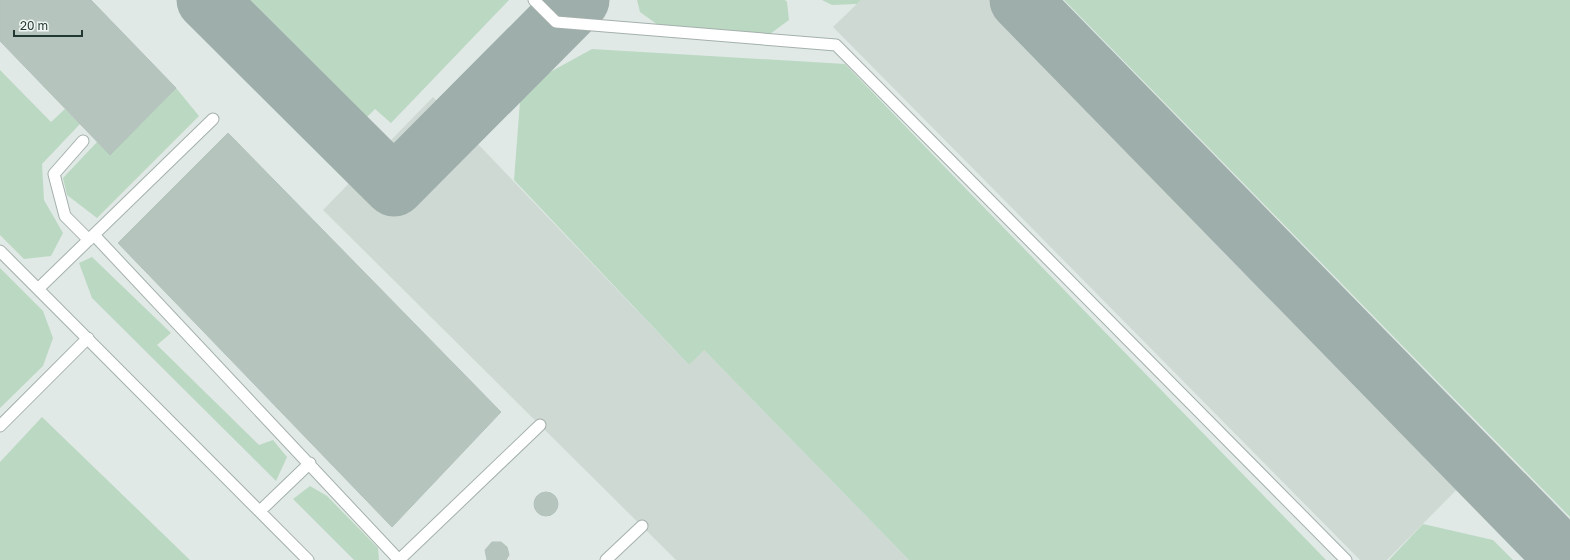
<svg xmlns="http://www.w3.org/2000/svg" width="1570" height="560" font-family="'Golos Text',sans-serif">
	<style>
		.built { fill: #cfd9d4 }
		.green { fill: #bbd8c3 }
		.lines { fill: none; stroke-linecap: round; stroke-linejoin: round }
		.taxiway { stroke: #9eaeaa; stroke-width: 61 }
		.building { fill: #b6c4be; stroke: #b3c2bc }
		.lane-casing { stroke: #a4b0ac; stroke-width: 13 }
		.lane { stroke: #fff; stroke-width: 11 }
	</style>
	<rect width="100%" height="100%" fill="#e0e9e5"/>
	<path class="built" d="M861 0H1051L1493 453 1387 560H1360L833 27Z
		M433 97 689 365 703 349 909 560H676L323 210Z"/>
	<path class="green" d="M246 0H509L391 123 375 109 363 121Z
		M637 0H785L787 2 789 20 770 34 658 25 640 12Z
		M822 0H861L857 4 832 5Z
		M1064 0H1570V517Z
		M592 49 845 64 1326 560H909L704 350 689 365 514 180 521 88Z
		M0 70 51 122 65 109 80 124 42 164 44 200 63 233 51 256 24 259 0 235Z
		M176 88 199 116 97 218 67 195 63 178 97 142 110 155Z
		M92 257 171 333 157 345 259 445 273 440 287 457 276 481 92 298 79 263Z
		M0 268 43 311 53 338 43 366 0 408Z
		M42 417 190 560H0V462Z
		M310 486 327 496 378 548 379 560H354L293 499Z
		M1423 524 1493 540 1513 560H1389Z"/>
	<g class="lines">
		<path class="taxiway" d="M207 0 394 186 579 0
			M1020 0 1567 560"/>
	</g>
	<path class="building" d="M0 0H91L176 88 110 155 0 41Z
		M228 133 501 412 392 527 118 243Z
		M534 504a12 12 0 1 1 24 0a12 12 0 1 1-24 0Z
		M492 542H501L507 547 509 555 506 560H487L485 550Z"/>
	<g class="lines">
		<g class="lane-casing">
			<path id="lane" d="M534 0 556 22 836 45 1346 560
				M83 141 54 174 65 216 89 240
				M94 235 399 560
				M0 251 308 560
				M38 289 213 119
				M0 426 88 338
				M260 511 310 463
				M400 559 540 425
				M606 560 642 526"/>
		</g>
		<use href="#lane" class="lane"/>
	</g>
	<path d="M14 30v6h68v-6" fill="none" stroke="#233832" stroke-width="2"/>
	<text x="20" y="30" font-size="12" fill="#233832" stroke="#f0f6f3" stroke-width="3" paint-order="stroke">20 m</text>
</svg>
